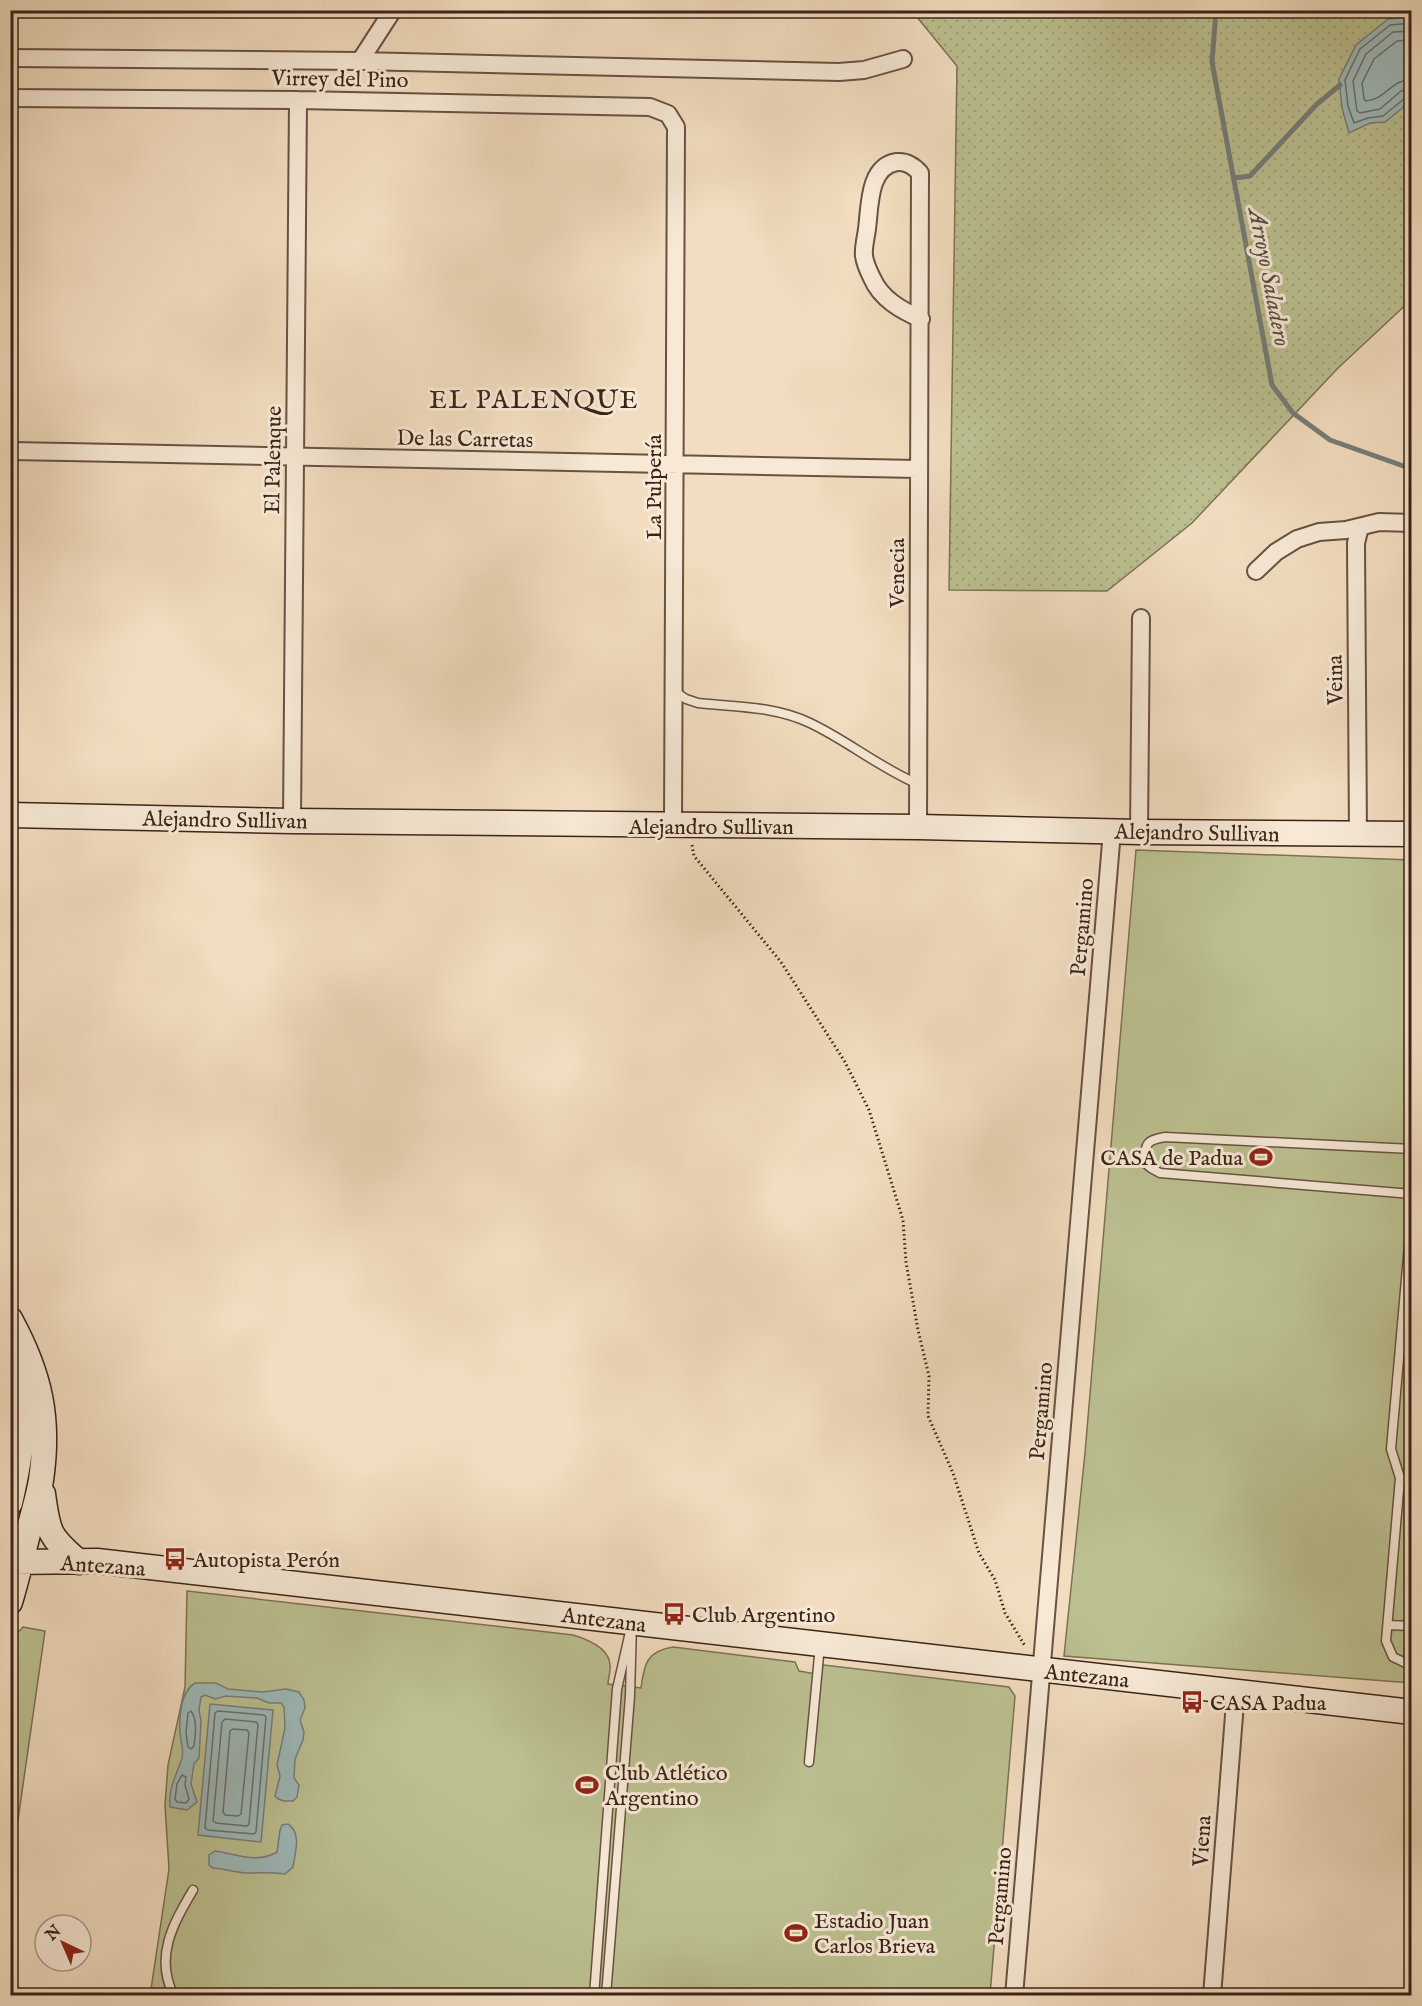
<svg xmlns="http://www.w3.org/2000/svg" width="1422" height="2006" font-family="'IM FELL English',serif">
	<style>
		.grass { fill: url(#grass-dots); stroke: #7c7254; stroke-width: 1.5 }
		.garden { fill: #bcc091; stroke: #7c7254; stroke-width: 1.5 }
		.water { fill: #9dbabb; stroke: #767e7a; stroke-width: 1.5 }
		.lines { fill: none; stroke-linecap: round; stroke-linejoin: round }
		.shore { stroke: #6c6e6a; stroke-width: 1.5 }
		.stream { stroke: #767e7a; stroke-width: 5 }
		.lane-casing { stroke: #695242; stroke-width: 11 }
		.street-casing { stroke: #695242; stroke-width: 20 }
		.secondary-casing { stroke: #3b2318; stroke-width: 27 }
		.path { stroke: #3b2318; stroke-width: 3; stroke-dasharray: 1.5 3; stroke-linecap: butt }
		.lane { stroke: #f7e9d6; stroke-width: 8 }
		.street { stroke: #f7e9d6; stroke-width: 16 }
		.secondary { stroke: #f7e9d6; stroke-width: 24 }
		.labels { text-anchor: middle; stroke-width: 6; stroke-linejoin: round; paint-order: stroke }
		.street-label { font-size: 22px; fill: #3b2318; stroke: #f7e9d6 }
		.poi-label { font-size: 22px; fill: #3b2318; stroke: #f7e9d6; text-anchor: start }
		.water-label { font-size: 24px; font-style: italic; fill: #585049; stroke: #f7e9d6 }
		.quarter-label { font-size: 26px; letter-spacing: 1.5px; fill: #3b2318; stroke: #f7e9d6 }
	</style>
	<defs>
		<pattern id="grass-dots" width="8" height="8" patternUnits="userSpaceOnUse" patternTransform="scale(1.5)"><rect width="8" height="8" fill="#bcc091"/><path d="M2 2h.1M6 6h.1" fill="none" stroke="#a2a57c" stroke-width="1.8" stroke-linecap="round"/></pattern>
	</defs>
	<rect width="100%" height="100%" fill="#f2ddc0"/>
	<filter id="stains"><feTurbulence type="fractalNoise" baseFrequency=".00333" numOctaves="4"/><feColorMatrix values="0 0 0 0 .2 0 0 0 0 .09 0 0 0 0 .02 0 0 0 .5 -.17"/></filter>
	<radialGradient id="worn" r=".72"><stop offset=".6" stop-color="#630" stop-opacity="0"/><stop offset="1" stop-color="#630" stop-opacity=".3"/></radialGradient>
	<path class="grass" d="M912 11H1411V300L1338 368 1192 523 1107 591 949 590 957 66Z"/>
	<path class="garden" d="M1136 850 1411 860V1683L1064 1656 1085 1453Z
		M187 1591 573 1635C590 1640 612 1649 610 1669 610 1674 608 1679 608 1684L641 1688C644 1664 647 1651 673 1647L795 1662 799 1671 816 1674 824 1665 1009 1687 1015 1696 990 1995 150 1996 169 1869 165 1805 168 1765 185 1687Z
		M23 1627 45 1631 11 1869V1640Z"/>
	<path class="water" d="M1411 17V101L1385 122 1370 123 1349 133 1342 108 1339 79 1356 45 1388 19Z
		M195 1683H216L228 1689 263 1692 286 1689 299 1692 304 1700 305 1708 300 1720 304 1732 303 1740 295 1759 294 1778 299 1785 297 1797 293 1801C286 1801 280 1802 275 1796L280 1776 277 1765 285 1728 284 1707 281 1703H269L257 1698 226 1696 215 1699 205 1695 201 1697 199 1710 201 1721 199 1758 194 1764 191 1784 197 1802 187 1810 170 1807C168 1787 177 1775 182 1758 184 1750 181 1742 180 1734 179 1718 180 1692 195 1683Z
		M210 1704 273 1710 261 1842 198 1835Z
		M288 1824C302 1833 295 1853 293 1867L285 1874C272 1872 260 1873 246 1873 235 1872 224 1869 213 1868L209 1865V1855L215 1851C236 1854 257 1864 277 1852L280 1830 282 1825Z"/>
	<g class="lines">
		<path class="shore" d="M1412 23 1390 25 1360 49 1345 80 1348 106 1354 123 1368 118 1383 116 1405 98 1412 96
			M1412 31 1393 32 1366 54 1353 81 1357 111 1360 113 1380 109 1401 91 1412 88
			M1412 40 1397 41 1374 59 1362 83 1364 99 1366 101C1386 99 1391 80 1412 79
			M191 1711C198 1721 195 1735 194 1746L191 1749 188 1747 186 1733 188 1713Z
			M218 1711 264 1715 266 1717 256 1832 254 1834 208 1830 205 1828 215 1713Z
			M225 1719 256 1722 258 1724 249 1824 247 1826 216 1823 213 1821 222 1722Z
			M233 1729 247 1730 249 1733 241 1814 238 1816 225 1815 223 1812 230 1731Z
			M182 1775 186 1777 185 1785 189 1799 186 1803 177 1802 175 1799 177 1784Z"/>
		<path class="stream" d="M1216 10 1212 62 1272 385 1293 413 1330 440 1412 469
			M1234 178 1250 176 1316 105 1340 85"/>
		<g class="lane-casing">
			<path id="lane" d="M674 691 686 699 698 703C735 707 775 706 810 723 848 741 880 768 918 784
				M1412 1149 1165 1137C1146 1140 1146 1143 1144 1162L1151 1168 1160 1173 1412 1194
				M1412 1211 1391 1449 1400 1478 1386 1641 1393 1657 1412 1666
				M1388 1625 1412 1626
				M809 1762 820 1645
				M174 1996C154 1957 173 1924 193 1890
				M594 1996 617 1689 632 1623 630 1696 606 1996"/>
		</g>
		<g class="street-casing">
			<path id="street" d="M10 58 360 61 839 72 864 70 903 59
				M360 61 393 10
				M10 98 298 100 650 107 668 114 676 127 673 825
				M10 451C313 456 616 465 918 469
				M1256 571 1276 552 1297 539 1319 532 1346 530 1379 522 1412 523
				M292 821 298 100
				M918 827 920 173C914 166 907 161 897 162 868 166 870 207 867 229 866 237 863 248 864 256 865 263 869 272 872 278 881 299 901 310 921 319
				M1139 832 1141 618
				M1358 834 1356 543 1360 527
				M1014 1996 1112 831
				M1212 1996 1236 1690"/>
		</g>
		<g class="secondary-casing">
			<path id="secondary" d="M10 815 292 821 918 827 1139 832 1412 834
				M10 1319C40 1374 50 1418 41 1480 38 1498 32 1516 28 1534 22 1557 17 1579 10 1602
				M43 1494C48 1532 49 1537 79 1562
				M10 1503C23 1448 28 1406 14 1351
				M10 1562 97 1561 1412 1712"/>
		</g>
		<path class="path" d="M692 845 694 856 781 962 845 1062 869 1110 903 1220 906 1262 918 1330 929 1376 928 1416 953 1473 979 1553 995 1580 1005 1613 1025 1646"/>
		<use href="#lane" class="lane"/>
		<use href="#street" class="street"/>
		<use href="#secondary" class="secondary"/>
	</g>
	<defs>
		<g id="stadium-bare" transform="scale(1.8)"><path d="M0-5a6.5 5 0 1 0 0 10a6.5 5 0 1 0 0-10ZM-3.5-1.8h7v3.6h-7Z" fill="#8f2418" stroke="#f7e9d6" stroke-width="2.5" paint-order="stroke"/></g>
		<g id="bus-bare" transform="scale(1.8)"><path d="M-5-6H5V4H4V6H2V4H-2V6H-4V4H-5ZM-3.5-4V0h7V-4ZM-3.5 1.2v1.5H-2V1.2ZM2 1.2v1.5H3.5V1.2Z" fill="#8f2418" stroke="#f7e9d6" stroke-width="2.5" paint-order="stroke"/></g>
	</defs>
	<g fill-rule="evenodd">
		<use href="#stadium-bare" x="1261" y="1157"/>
		<use href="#bus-bare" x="175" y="1559"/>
		<use href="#bus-bare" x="674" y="1614"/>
		<use href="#bus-bare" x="1192" y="1702"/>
		<use href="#stadium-bare" x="587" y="1785"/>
		<use href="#stadium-bare" x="796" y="1933"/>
	</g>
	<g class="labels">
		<g class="street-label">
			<text transform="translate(340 78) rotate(1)" y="8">Virrey del Pino</text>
			<text transform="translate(465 438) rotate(1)" y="8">De las Carretas</text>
			<text transform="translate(272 460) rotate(-89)" y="8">El Palenque</text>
			<text transform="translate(653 487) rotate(-90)" y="8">La Pulpería</text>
			<text transform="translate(896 573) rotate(-90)" y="8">Venecia</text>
			<text transform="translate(1334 680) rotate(-91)" y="8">Veina</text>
			<text transform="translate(225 819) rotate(1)" y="8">Alejandro Sullivan</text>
			<text x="711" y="834">Alejandro Sullivan</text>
			<text transform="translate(1197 832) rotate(1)" y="8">Alejandro Sullivan</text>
			<text transform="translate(1081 927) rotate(-85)" y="8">Pergamino</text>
			<text transform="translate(1040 1411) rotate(-85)" y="8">Pergamino</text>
			<text transform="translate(103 1565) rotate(4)" y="8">Antezana</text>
			<text transform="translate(604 1619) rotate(7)" y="8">Antezana</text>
			<text transform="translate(1087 1675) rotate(6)" y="8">Antezana</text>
			<text transform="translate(1201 1841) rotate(-86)" y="8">Viena</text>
			<text transform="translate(999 1896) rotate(-85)" y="8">Pergamino</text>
		</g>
		<g class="poi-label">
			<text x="1243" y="1165" text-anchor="end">CASA de Padua</text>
			<text x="193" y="1567">Autopista Perón</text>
			<text x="692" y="1622">Club Argentino</text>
			<text x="1210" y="1710">CASA Padua</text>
			<text x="605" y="1780">Club Atlético<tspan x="605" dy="25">Argentino</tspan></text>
			<text x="814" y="1928">Estadio Juan<tspan x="814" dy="25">Carlos Brieva</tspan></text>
		</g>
		<g class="water-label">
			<text transform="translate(1270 277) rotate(79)" y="8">Arroyo Saladero</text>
		</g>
		<g class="quarter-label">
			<text x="534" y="408">EL PALENQUE</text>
		</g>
	</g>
	<rect width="1422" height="2006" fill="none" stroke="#f2ddc0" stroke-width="36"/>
	<rect x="12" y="12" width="1398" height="1982" fill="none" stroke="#3b2318" stroke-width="3"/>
	<rect x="18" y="18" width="1386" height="1970" fill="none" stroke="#3b2318" stroke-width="1.5"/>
	<g transform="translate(63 1943) rotate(316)"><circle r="28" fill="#f7e9d6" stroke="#ac9a8a" stroke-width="1.5"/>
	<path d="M0-4.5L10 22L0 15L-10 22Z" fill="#8f2418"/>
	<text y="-9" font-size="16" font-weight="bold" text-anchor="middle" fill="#3b2318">N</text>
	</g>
	<rect width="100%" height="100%" filter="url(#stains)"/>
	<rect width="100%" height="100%" fill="url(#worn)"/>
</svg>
